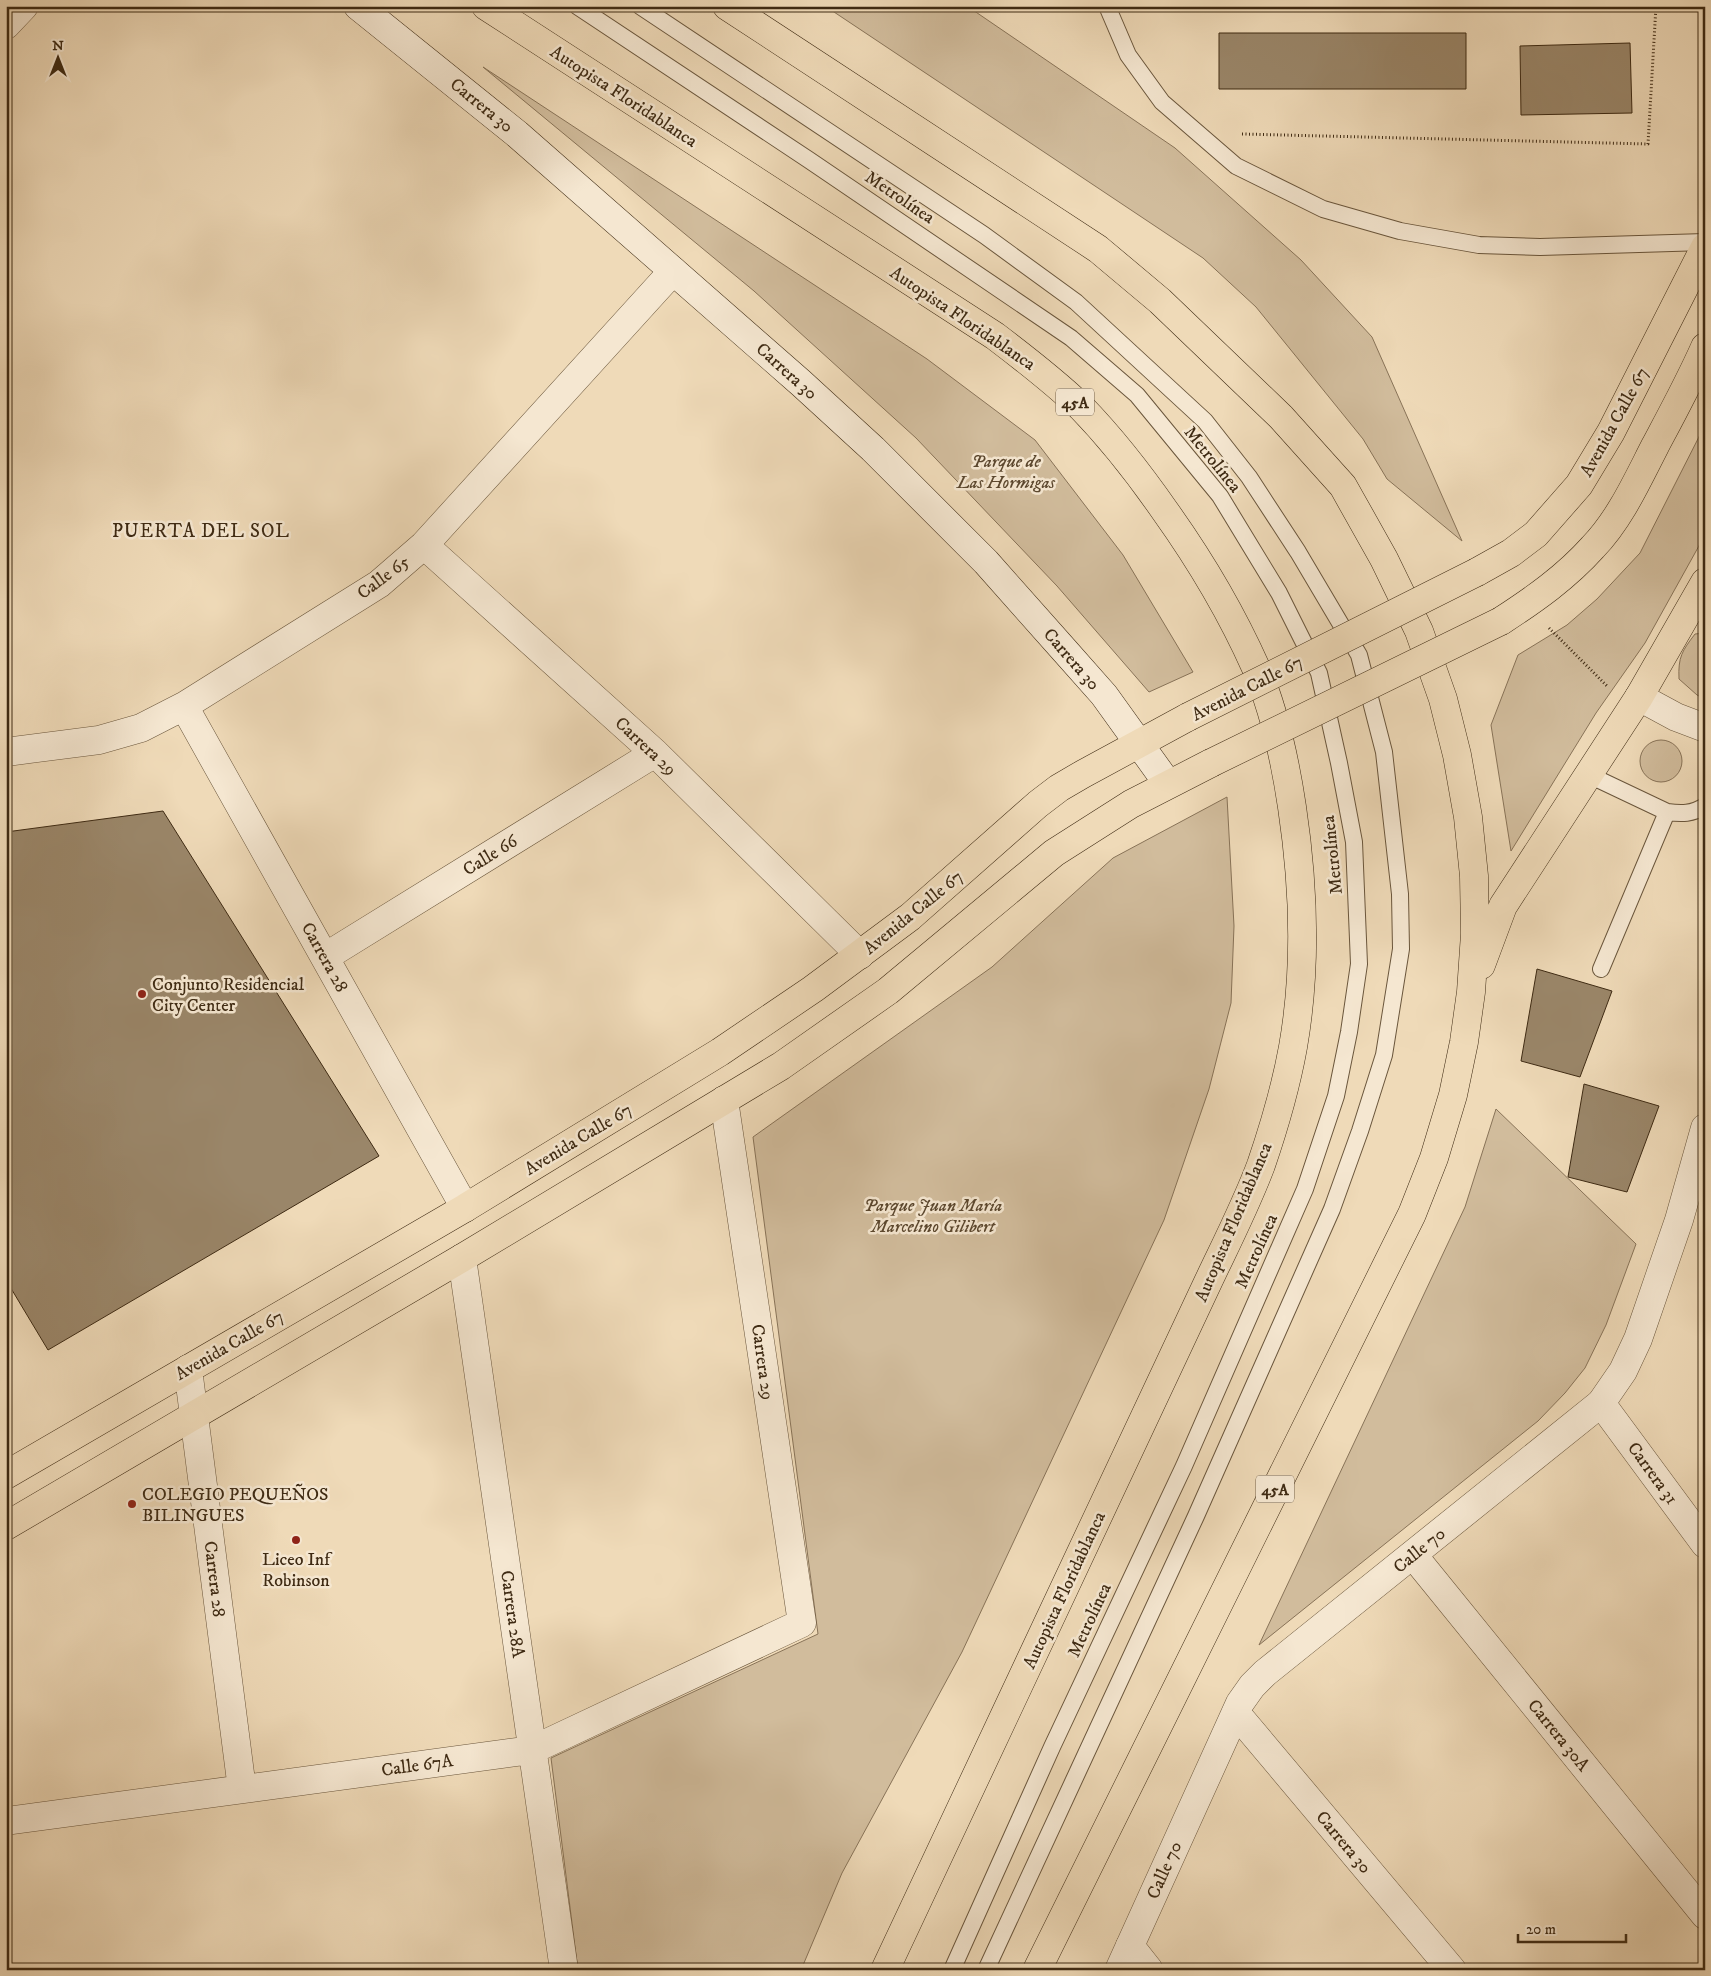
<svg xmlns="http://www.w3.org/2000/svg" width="1711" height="1976" font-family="'IM FELL DW Pica',serif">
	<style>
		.green { fill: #d1bc9c; stroke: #887358 }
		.building { fill: #9a8669; stroke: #3e2a13 }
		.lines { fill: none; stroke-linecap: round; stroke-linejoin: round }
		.service-casing { stroke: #6a563c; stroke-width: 18 }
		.minor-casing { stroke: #6a563c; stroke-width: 29 }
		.tertiary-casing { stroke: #6a563c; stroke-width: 29 }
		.secondary-casing { stroke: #3e2a13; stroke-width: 29 }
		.primary-casing { stroke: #3e2a13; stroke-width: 29 }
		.trunk-casing { stroke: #3e2a13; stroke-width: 29 }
		.path { stroke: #3e2a13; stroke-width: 3; stroke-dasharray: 1 2.5; stroke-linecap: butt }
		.service { stroke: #f5e7d1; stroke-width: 16 }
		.minor { stroke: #f5e7d1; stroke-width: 28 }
		.tertiary { stroke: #f5e7d1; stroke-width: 28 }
		.secondary { stroke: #f5e7d1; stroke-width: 28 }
		.primary { stroke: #efdab8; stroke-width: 28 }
		.trunk { stroke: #efdab8; stroke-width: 28 }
		.primary-bridge-casing { stroke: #3e2a13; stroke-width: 29; stroke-linecap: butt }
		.primary-bridge { stroke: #efdab8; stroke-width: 28 }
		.poi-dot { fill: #8f2418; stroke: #f5e7d1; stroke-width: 2 }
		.labels { text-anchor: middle; stroke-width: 5; stroke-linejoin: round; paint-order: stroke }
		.shield { fill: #f5e7d1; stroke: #75634c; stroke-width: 1 }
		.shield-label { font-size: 16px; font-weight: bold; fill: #3e2a13 }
		.street-label { font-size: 18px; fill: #3e2a13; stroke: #f5e7d1 }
		.park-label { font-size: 18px; font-style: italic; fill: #5b472e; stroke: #f5e7d1 }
		.poi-label { font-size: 18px; fill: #3e2a13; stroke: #f5e7d1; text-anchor: start }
		.neighbourhood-label { font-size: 19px; letter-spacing: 1px; fill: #3e2a13; stroke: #f5e7d1 }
	</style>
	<rect width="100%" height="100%" fill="#efdab8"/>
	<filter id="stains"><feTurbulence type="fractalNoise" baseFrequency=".004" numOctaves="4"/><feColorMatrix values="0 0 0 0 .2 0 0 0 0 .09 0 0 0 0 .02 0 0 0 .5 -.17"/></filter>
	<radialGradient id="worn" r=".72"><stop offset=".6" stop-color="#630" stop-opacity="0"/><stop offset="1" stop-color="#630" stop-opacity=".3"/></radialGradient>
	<path class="green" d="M825 6H967L1175 148 1301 260 1372 337 1462 541 1387 479 1363 439 1256 307 1203 258Z
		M483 67 927 359 1035 440 1123 555 1193 672 1149 692 1057 586 916 438 754 291Z
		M1705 425V535L1645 643 1596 713 1511 851 1491 725 1518 655 1567 625 1597 599 1640 553Z
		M1705 633V699L1697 695 1679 679C1678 657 1682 651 1695 634Z
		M1640 761a21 21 0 1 1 42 0a21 21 0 1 1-42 0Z
		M1227 797 1234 926 1231 1003 1209 1089 1164 1220 962 1652 842 1873 801 1970H578L551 1758 818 1634 753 1137 992 967 1113 858Z
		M1496 1109 1636 1244 1606 1325 1585 1368 1565 1393 1538 1421 1259 1645 1465 1207Z"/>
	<path class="building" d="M1219 33H1466V89H1219Z
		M1630 43 1632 113 1521 115 1520 46Z
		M163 811 379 1156 48 1350 6 1280V832Z
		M1537 969 1612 991 1580 1077 1521 1061Z
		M1584 1084 1659 1106 1627 1192 1568 1177Z"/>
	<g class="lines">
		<g class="service-casing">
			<path id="service" d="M577 6 809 160 1071 338 1137 395 1220 496 1279 593 1319 673 1339 763 1354 842 1359 964 1349 1032 1336 1096 1305 1189 1184 1466 1052 1747 952 1970
				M640 6 984 235 1076 302 1205 421 1249 477 1298 552 1359 655 1384 752 1400 894 1401 949 1384 1055 1360 1131 1332 1209 1196 1516 986 1970
				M1107 6 1128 55 1162 102 1236 166 1323 209 1400 231 1479 245 1540 247 1705 242
				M1589 775 1667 812C1682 814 1692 814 1705 806
				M1601 969 1667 812"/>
		</g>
		<g class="minor-casing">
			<path id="minor" d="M424 545 655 753 860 955
				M184 706 465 1208
				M6 752 99 740 141 728 184 706 379 584 424 545 673 271
				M325 957 655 753
				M462 1258 564 1970
				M188 1369 242 1789
				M1601 1403 1705 1544
				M1413 1555 1705 1915
				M1236 1713 1452 1970
				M6 1821 532 1750 802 1623 724 1100
				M1130 1946 1149 1970"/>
		</g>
		<g class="tertiary-casing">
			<path id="tertiary" d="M6 25 24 6
				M1639 697 1676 717 1705 728
				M1119 1970 1240 1703 1252 1686 1265 1673 1601 1403 1623 1371 1638 1339 1679 1220 1705 1128"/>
		</g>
		<g class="secondary-casing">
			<path id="secondary" d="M358 6 517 134 801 383 873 449 986 562 1065 651 1104 695 1168 784"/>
		</g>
		<g class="primary-casing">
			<path id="primary" d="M1477 572 1511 553 1536 534 1579 485 1611 432 1705 247
				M1501 621C1535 599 1566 577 1593 547 1620 519 1637 481 1655 446 1672 414 1690 381 1705 347
				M6 1475 465 1208 720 1052 813 989 910 917 1038 804 1059 788 1083 774 1188 717
				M6 1526 462 1258 781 1066 888 991 1054 853 1131 804 1211 763"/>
		</g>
		<g class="trunk-casing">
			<path id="trunk" d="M486 6 995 336C1024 358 1054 381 1081 407 1112 439 1140 475 1165 511 1200 560 1231 612 1256 668 1275 712 1285 760 1292 807 1304 887 1307 967 1293 1047 1286 1086 1274 1127 1261 1165 1246 1205 1226 1244 1208 1282L885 1970
				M727 6 1098 249 1160 301 1281 417 1343 486 1384 559 1419 631 1443 699 1457 755 1468 817 1474 876 1475 934 1471 992 1464 1042 1453 1095 1434 1158 1412 1214 1037 1970
				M1481 965 1503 906 1639 697 1705 582"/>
		</g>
		<path class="path" d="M1242 134 1648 144 1656 6
			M1549 628 1608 687"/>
		<use href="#service" class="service"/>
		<use href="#minor" class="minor"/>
		<use href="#tertiary" class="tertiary"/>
		<use href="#secondary" class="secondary"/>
		<use href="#primary" class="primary"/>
		<use href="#trunk" class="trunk"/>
		<g class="primary-bridge-casing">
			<path id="primary-bridge" d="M1188 717 1477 572
				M1211 763 1501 621"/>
		</g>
		<use href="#primary-bridge" class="primary-bridge"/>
	</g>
	<g class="poi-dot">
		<circle cx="142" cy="994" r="5"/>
		<circle cx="132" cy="1504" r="5"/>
		<circle cx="296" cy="1540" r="5"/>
	</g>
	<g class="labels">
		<g class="shield">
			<rect x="1056" y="388.5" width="38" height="27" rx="4"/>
			<rect x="1256" y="1475.5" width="38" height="27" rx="4"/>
		</g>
		<g class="shield-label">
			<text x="1075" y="408">45A</text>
			<text x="1275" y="1495">45A</text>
		</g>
		<g class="street-label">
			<text transform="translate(624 96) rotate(33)" y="6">Autopista Floridablanca</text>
			<text transform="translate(482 105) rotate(39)" y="6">Carrera 30</text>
			<text transform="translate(900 197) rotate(34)" y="6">Metrolínea</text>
			<text transform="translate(963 318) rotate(34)" y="6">Autopista Floridablanca</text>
			<text transform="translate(787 371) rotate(42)" y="6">Carrera 30</text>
			<text transform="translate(1614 422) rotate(-61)" y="6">Avenida Calle 67</text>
			<text transform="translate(1213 459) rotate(51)" y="6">Metrolínea</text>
			<text transform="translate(383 577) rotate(-37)" y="6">Calle 65</text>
			<text transform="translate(1072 659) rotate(49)" y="6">Carrera 30</text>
			<text transform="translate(1247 688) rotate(-27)" y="6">Avenida Calle 67</text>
			<text transform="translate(646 746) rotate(43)" y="6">Carrera 29</text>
			<text transform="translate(490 855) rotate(-32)" y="6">Calle 66</text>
			<text transform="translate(1332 855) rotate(-96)" y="6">Metrolínea</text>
			<text transform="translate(913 912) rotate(-39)" y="6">Avenida Calle 67</text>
			<text transform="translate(325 957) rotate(61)" y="6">Carrera 28</text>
			<text transform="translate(578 1139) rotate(-31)" y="6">Avenida Calle 67</text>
			<text transform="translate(1233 1222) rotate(-67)" y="6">Autopista Floridablanca</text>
			<text transform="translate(1256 1251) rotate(-66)" y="6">Metrolínea</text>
			<text transform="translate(229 1345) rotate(-30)" y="6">Avenida Calle 67</text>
			<text transform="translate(763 1362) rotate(82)" y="6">Carrera 29</text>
			<text transform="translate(1653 1473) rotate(54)" y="6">Carrera 31</text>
			<text transform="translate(1419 1550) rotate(-39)" y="6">Calle 70</text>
			<text transform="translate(215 1579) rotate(83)" y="6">Carrera 28</text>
			<text transform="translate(1064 1590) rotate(-65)" y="6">Autopista Floridablanca</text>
			<text transform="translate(513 1614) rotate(82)" y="6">Carrera 28A</text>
			<text transform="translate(1089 1620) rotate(-65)" y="6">Metrolínea</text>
			<text transform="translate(1559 1735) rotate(51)" y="6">Carrera 30A</text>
			<text transform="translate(417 1765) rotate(-8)" y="6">Calle 67A</text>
			<text transform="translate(1344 1842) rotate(50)" y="6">Carrera 30</text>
			<text transform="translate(1164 1870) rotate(-66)" y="6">Calle 70</text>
		</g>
		<g class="park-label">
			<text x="1006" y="467">Parque de<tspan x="1006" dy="21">Las Hormigas</tspan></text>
			<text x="933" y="1211">Parque Juan María<tspan x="933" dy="21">Marcelino Gilibert</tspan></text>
		</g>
		<g class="poi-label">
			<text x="152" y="990">Conjunto Residencial<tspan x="152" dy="21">City Center</tspan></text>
			<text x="142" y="1500">COLEGIO PEQUEÑOS<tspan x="142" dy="21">BILINGUES</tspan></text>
			<text x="296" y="1565" text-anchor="middle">Liceo Inf<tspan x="296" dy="21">Robinson</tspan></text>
		</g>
		<g class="neighbourhood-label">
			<text x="201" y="537">PUERTA DEL SOL</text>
		</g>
	</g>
	<rect width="1711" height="1976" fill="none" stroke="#efdab8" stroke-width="25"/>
	<rect x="8" y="8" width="1696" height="1961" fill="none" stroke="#3e2a13" stroke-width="2.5"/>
	<rect x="12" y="12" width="1686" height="1951" fill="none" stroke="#3e2a13"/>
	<g transform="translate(58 58)" stroke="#f5e7d1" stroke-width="4" paint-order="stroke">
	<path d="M0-4L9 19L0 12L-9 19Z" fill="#3e2a13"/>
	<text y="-8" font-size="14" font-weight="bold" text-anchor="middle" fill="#3e2a13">N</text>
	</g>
	<path d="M1518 1934v8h108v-8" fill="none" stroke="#3e2a13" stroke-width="2.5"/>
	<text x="1526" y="1934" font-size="15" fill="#3e2a13" stroke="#f5e7d1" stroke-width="4" paint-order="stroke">20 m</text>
	<rect width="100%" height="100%" filter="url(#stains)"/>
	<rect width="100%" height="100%" fill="url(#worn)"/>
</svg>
